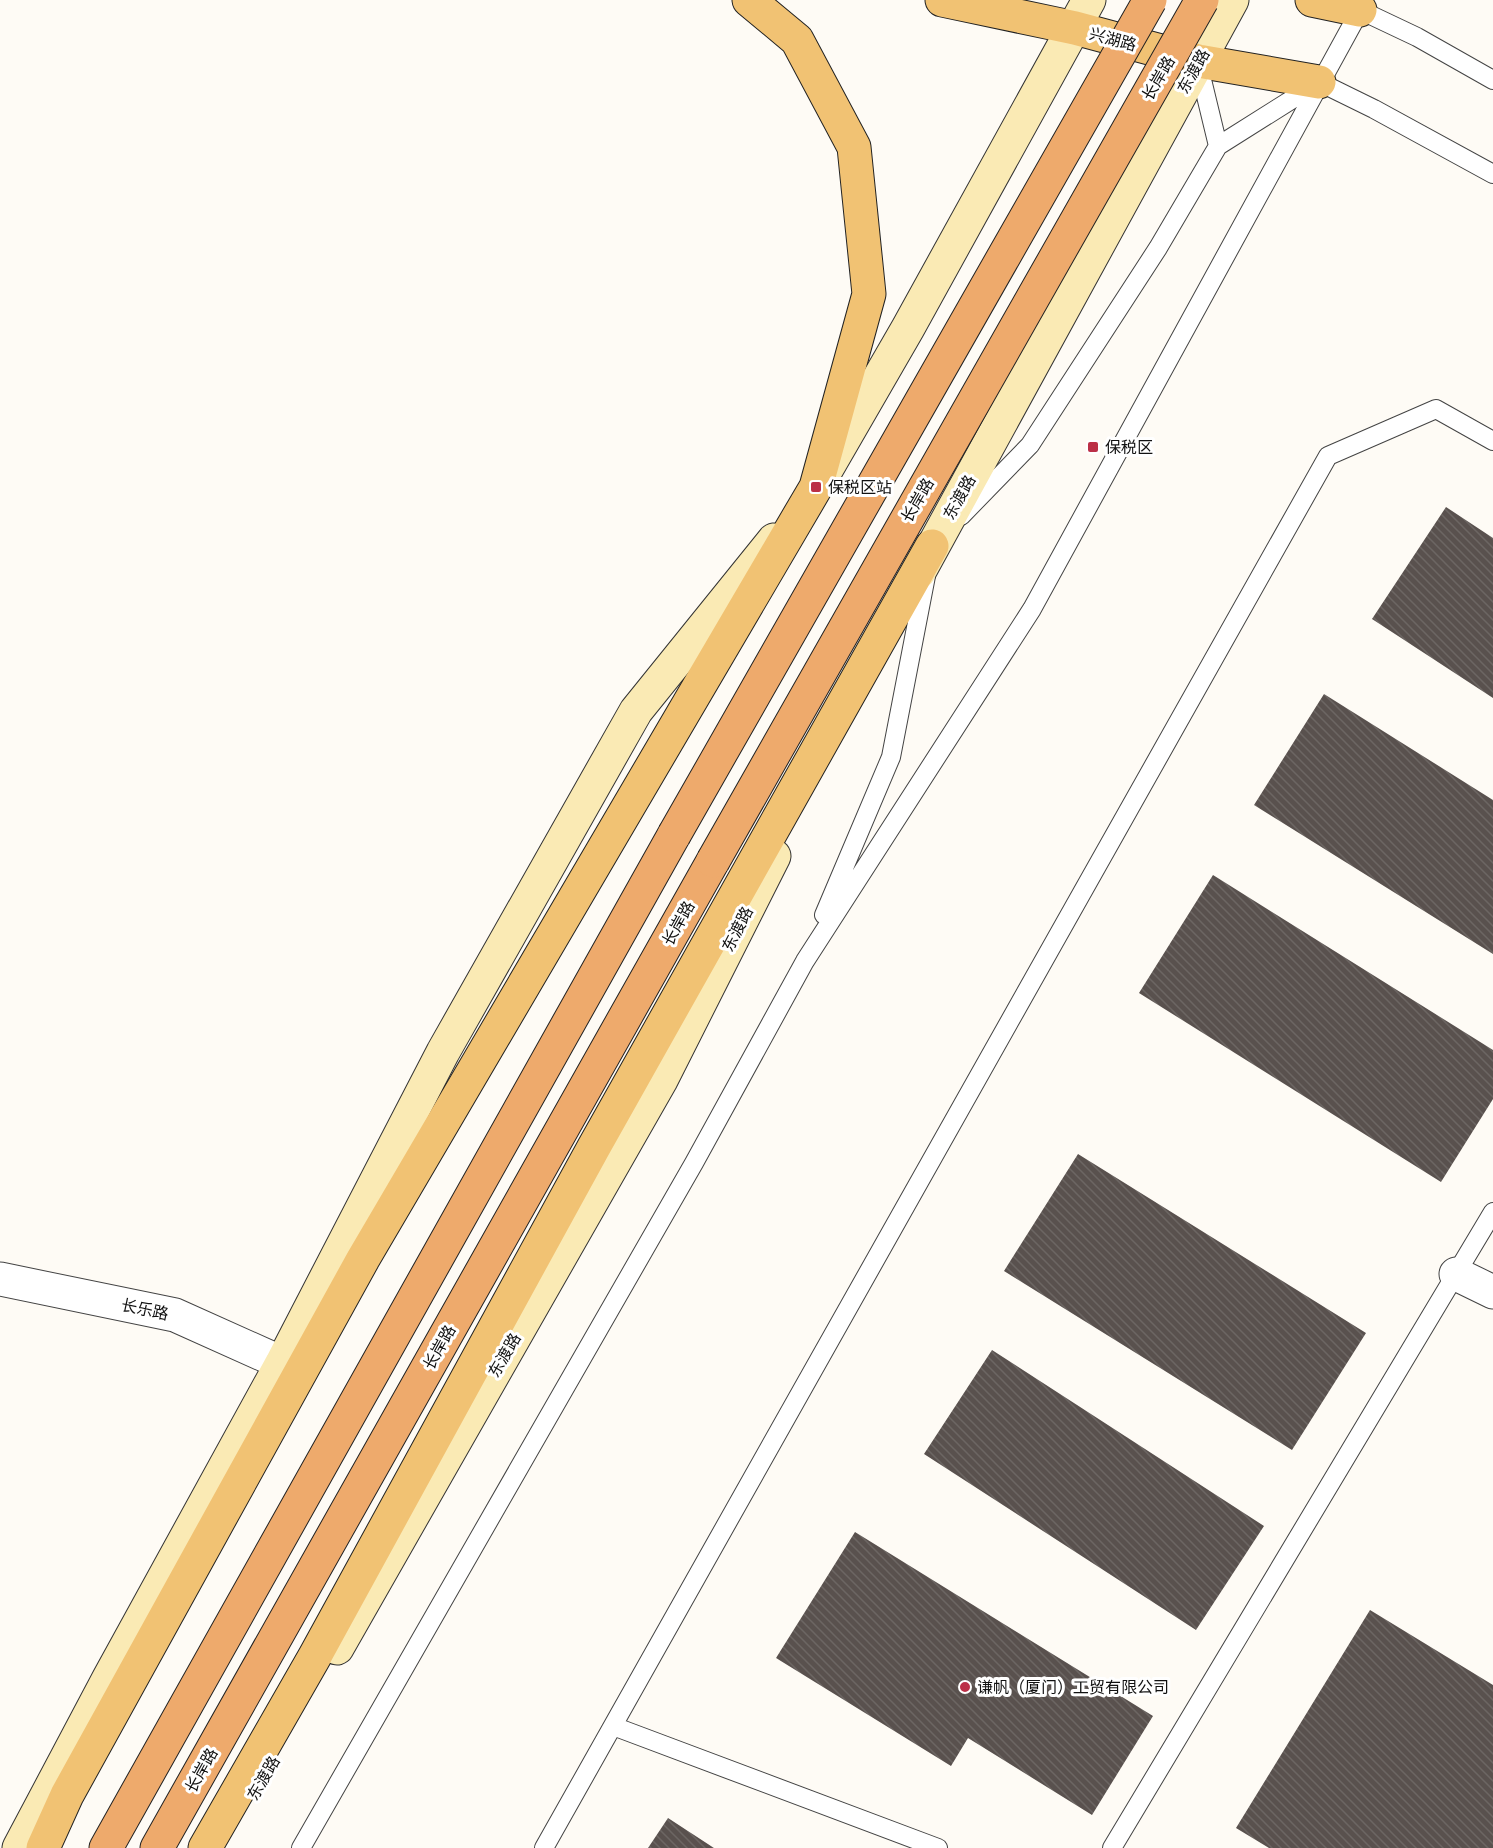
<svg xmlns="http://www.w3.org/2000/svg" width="1493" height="1848" font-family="'PT Serif','Noto Sans SC',serif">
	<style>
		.building { fill: url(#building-back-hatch) }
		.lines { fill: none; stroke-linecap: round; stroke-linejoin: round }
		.service-casing { stroke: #444; stroke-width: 20 }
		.minor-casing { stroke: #444; stroke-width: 35 }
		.tertiary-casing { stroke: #444; stroke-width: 35 }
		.secondary-casing { stroke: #333; stroke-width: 35 }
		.primary-casing { stroke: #222; stroke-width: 35 }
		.trunk-casing { stroke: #222; stroke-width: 35 }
		.service { stroke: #fff; stroke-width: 18 }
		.minor { stroke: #fff; stroke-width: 33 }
		.tertiary { stroke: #fff; stroke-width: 33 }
		.secondary { stroke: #faeab4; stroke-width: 33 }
		.primary { stroke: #f1c273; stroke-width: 33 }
		.trunk { stroke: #eeaa6c; stroke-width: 33 }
		.trunk-bridge-casing { stroke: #222; stroke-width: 35; stroke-linecap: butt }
		.trunk-bridge { stroke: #eeaa6c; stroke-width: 33 }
		.poi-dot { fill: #bb2f47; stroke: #fff; stroke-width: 2 }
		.labels { text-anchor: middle; stroke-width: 6; stroke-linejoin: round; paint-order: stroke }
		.street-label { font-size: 16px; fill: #111; stroke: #fff }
		.poi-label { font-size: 16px; fill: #111; stroke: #fff; text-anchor: start }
	</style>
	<defs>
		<pattern id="building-back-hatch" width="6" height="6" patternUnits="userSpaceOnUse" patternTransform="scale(1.5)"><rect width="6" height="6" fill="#59514e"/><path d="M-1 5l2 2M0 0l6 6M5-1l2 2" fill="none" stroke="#6c6663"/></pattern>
	</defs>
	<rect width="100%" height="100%" fill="#fefbf5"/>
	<path class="building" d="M1446 507 1493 538V698L1372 619Z
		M1324 694 1493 800V954L1254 805Z
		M1213 875 1493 1050V1099L1441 1182 1139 993Z
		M1078 1154 1366 1333 1292 1450 1004 1271Z
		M992 1350 1264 1526 1196 1630 924 1454Z
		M855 1532 1153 1716 1092 1815 968 1738 951 1766 776 1658Z
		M1370 1610 1493 1685V1848H1269L1236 1828Z
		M668 1818 714 1848H648Z"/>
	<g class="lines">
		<g class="service-casing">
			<path id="service" d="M1360 10 1417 37 1493 80
				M1198 63 1218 146
				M1319 82 1374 109 1493 174
				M961 516 1030 445 1158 248 1218 146 1318 83
				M824 915 891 757 926 576
				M613 1726 938 1848
				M301 1848 694 1163 805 961 1032 609 1363 5
				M544 1848 1328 456 1436 409 1493 441
				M1112 1848 1493 1212"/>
		</g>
		<g class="minor-casing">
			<path id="minor" d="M1456 1274 1493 1292"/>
		</g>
		<g class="tertiary-casing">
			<path id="tertiary" d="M0 1279 175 1315 282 1363"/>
		</g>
		<g class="secondary-casing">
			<path id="secondary" d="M826 470 908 328 1089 0
				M919 572 1232 0
				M337 1648 661 1080 774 856
				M19 1848 109 1678 282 1363 443 1052 636 711 774 540"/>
		</g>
		<g class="primary-casing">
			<path id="primary" d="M942 0 1075 28 1198 61 1319 82
				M1312 0 1360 10
				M43 1848 67 1795 363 1259 816 487 869 294 854 147 797 40 749 0
				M205 1848 315 1656 594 1147 932 546"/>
		</g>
		<g class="trunk-casing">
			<path id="trunk" d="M106 1848 674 835
				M157 1848 713 861"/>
		</g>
		<use href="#service" class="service"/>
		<use href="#minor" class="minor"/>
		<use href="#tertiary" class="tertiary"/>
		<use href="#secondary" class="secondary"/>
		<use href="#primary" class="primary"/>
		<use href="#trunk" class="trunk"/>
		<g class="trunk-bridge-casing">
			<path id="trunk-bridge" d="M674 835 1150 0
				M713 861 1202 0"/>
		</g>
		<use href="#trunk-bridge" class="trunk-bridge"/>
	</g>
	<g class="poi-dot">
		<rect x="1087" y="441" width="12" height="12" rx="3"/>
		<rect x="810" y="481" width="12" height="12" rx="3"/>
		<circle cx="965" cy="1687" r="6"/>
	</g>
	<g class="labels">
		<g class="street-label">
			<text transform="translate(1113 39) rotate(15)" y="6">兴湖路</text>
			<text transform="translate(1193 71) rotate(-61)" y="6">东渡路</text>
			<text transform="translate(1158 78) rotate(-60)" y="6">长岸路</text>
			<text transform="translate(959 497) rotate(-61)" y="6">东渡路</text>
			<text transform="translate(917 500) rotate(-60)" y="6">长岸路</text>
			<text transform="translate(678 923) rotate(-61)" y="6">长岸路</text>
			<text transform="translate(737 929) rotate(-63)" y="6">东渡路</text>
			<text transform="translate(145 1309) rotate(12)" y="6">长乐路</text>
			<text transform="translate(439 1347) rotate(-61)" y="6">长岸路</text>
			<text transform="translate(504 1355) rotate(-60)" y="6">东渡路</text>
			<text transform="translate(201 1770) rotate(-61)" y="6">长岸路</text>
			<text transform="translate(263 1778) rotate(-60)" y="6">东渡路</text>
		</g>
		<g class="poi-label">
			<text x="1105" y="453">保税区</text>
			<text x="828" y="493">保税区站</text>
			<text x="977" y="1693">谦帆（厦门）工贸有限公司</text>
		</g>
	</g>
</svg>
